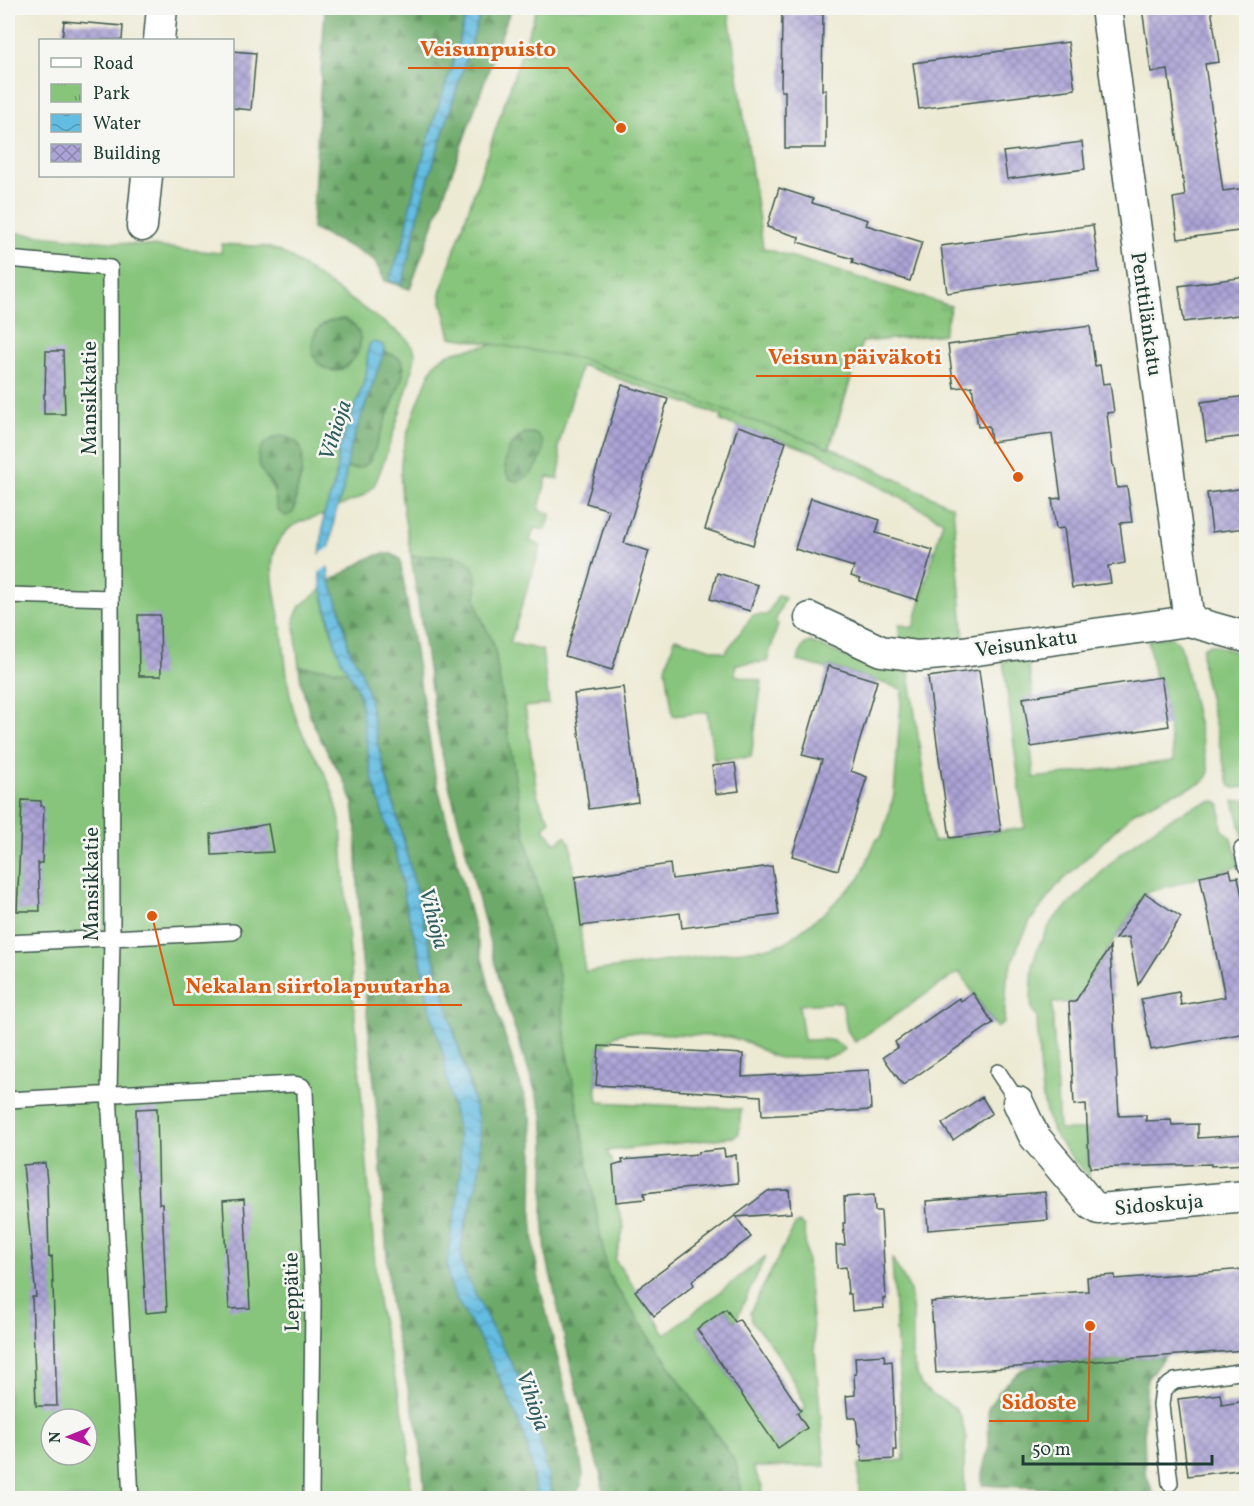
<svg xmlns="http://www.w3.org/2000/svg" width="1254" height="1506" font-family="Vollkorn,serif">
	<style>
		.green { fill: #87c57b; stroke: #538158; stroke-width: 1.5; fill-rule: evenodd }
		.forest { fill: url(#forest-firs); stroke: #467450; stroke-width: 1.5 }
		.park { fill: url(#park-tufts); stroke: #538158; stroke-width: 1.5 }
		.water { fill: url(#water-waves); stroke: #417c8a; stroke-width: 1.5 }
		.pier { fill: #edead4 }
		.building { fill: url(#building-cross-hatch) }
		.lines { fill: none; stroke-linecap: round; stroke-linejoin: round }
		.lane-casing { stroke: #3e574c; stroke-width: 18 }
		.street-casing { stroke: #3e574c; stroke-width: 33 }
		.lane { stroke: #fff; stroke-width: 15 }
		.street { stroke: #fff; stroke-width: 30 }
		.labels { text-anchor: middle; stroke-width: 5; stroke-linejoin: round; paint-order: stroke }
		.street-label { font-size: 21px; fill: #1f3d34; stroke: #f6f6f2 }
		.water-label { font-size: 22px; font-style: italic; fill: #305d5f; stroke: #f6f6f2 }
		.leader { fill: none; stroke: #de580e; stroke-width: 2 }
		.callout-dot { fill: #de580e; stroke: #f6f6f2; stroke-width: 2 }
		.callout-label { font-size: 22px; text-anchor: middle; font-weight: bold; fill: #de580e; stroke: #f6f6f2; stroke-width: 5; stroke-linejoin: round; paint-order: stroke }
	</style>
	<defs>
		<pattern id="forest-firs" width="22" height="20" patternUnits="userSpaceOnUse" patternTransform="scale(1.5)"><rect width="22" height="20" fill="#6daa6b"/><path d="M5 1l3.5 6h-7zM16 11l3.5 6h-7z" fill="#598c59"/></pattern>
		<pattern id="park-tufts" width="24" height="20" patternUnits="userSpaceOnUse" patternTransform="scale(1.5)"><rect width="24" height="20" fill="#87c57b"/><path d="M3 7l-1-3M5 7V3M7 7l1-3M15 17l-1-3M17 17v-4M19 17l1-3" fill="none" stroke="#6ea166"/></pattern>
		<pattern id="water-waves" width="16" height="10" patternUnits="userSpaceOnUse" patternTransform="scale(1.5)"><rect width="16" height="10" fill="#63bce1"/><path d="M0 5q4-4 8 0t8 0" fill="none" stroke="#519ab7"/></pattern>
		<pattern id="building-cross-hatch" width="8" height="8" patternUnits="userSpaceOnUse" patternTransform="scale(1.5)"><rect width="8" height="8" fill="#aca3d6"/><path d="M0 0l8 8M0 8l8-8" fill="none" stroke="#8b86ae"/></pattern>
	</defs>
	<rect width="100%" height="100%" fill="#f6f6f2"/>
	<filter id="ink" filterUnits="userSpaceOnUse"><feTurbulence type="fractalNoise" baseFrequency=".0167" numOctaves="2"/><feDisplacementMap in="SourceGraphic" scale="12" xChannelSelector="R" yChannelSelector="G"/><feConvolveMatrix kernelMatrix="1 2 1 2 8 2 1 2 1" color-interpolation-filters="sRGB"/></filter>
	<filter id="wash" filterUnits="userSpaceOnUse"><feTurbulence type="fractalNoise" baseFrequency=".008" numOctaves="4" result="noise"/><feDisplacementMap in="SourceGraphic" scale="24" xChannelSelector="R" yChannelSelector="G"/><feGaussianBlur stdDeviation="1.35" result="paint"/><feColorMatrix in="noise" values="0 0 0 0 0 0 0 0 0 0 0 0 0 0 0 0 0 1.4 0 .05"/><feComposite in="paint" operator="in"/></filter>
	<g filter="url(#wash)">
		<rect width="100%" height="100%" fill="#edead4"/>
		<path class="green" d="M8 232 221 253 222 244 254 246 267 247 279 251 291 258 405 337C409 342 414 346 415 353 416 366 381 475 373 487 364 498 349 502 337 507L343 490 346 468 357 469 404 368C402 356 394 355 384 352L383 345 374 342 368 352 366 377 338 453 336 479 324 515C305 519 288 524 278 542 265 564 278 607 282 632 286 662 287 693 297 721 304 740 316 756 325 774 333 791 338 808 341 826L349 943 378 1301C385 1349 402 1395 408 1443 410 1461 411 1480 411 1498H8ZM317 330 342 369 337 371H330L312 346 313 338ZM261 468 302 474 296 495 295 509 277 508 274 491ZM51 1419H87V1455H51Z
			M574 330 943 331V334L862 342 830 447 953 507 964 641 900 643 899 624 913 628 943 521 822 455 786 442 721 421 722 416 581 365 558 448 561 461 558 479 547 477 539 508V510L551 514 546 530 534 528 530 541 541 546 510 643 542 650 549 704 525 707 537 794 543 809 550 820 544 829 556 843 565 836 571 845 585 972 765 948 784 943 824 913 860 878 876 840 882 836 894 795 902 689 829 666 827 669 798 661C800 653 801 643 811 642L859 662 885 669 909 672 933 842 950 838 1025 828 1003 660 1027 658 1033 697 1023 699 1031 747 1034 778 1174 761 1161 678H1155L1148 640 1171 637 1177 641 1181 647 1209 772 1204 782 1185 790 1173 793 1134 812 1056 887 1031 920 1018 946 1007 978 1004 1023 997 1028 959 972 855 1042 847 1030 842 1002 799 1005 804 1040C819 1040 834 1036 845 1049L836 1055 823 1058H780L772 1056 749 1043 730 1037 628 1032 616 1035 604 1046H599L596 1086 598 1102 741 1109 739 1133 734 1137 607 1151 614 1166 616 1202 624 1227 615 1260 654 1316 665 1335 766 1256 735 1322 726 1309 697 1329 778 1448 807 1428 797 1413 806 1407 786 1367 770 1343 752 1322 750 1312 795 1225 799 1223 804 1227 825 1466 753 1467 762 1487 761 1498H740C741 1484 740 1473 734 1460L615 1286 607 1272 566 1044 559 975 522 821 494 645 479 613 476 600V576L411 556C406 523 397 488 402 455 406 429 421 397 430 372 438 358 443 356 458 351ZM512 444 526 477 520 481H516L505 466 508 452Z
			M322 589C327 615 334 651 349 672L323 668 299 667 294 619 300 606Z
			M778 595 785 597 775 622 778 624 767 662 736 664 735 675 762 681 751 757 714 760 707 712 673 716 666 668 675 638 725 653 753 615H767Z
			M1210 644 1246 655V787L1234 788 1230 786 1227 778 1203 671 1202 655 1203 648Z
			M1246 800V840H1244L1234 801Z
			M1216 801 1220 805 1222 829C1234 838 1236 852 1239 866L1145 893 1089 979 1114 995 1108 1001 1052 1003 1059 1130H1087L1089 1177C1077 1163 1063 1149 1054 1133 1038 1105 1039 1050 1037 1017L1032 1011 1031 998 1033 963 1039 945 1052 921 1119 855 1144 836 1166 821 1193 807 1209 802Z
			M892 1258 910 1290 913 1315V1362L921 1385 934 1396 954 1407 961 1417 966 1438 964 1463 965 1498H859V1464L904 1460Z"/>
		<path class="forest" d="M325 8H468L451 70 439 104 422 161 410 205 407 228 404 241 390 278 411 251 421 203 482 8H511L410 289 385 281 374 260 359 251 312 229Z
			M344 319C385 336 339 394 316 360 308 348 313 330 325 323 331 320 337 320 344 319Z
			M384 352C399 357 405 358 403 376L371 459C365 469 357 469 346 468L350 449Z
			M525 433C558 430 540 475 520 480 504 485 503 463 507 454 510 445 517 438 525 433Z
			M281 436C315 441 300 473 296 495 295 501 296 507 293 513L286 516C273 512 277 498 273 487 270 481 265 477 262 471 252 452 263 440 281 436Z
			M381 554H392L400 559 435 775 491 993 531 1118 533 1142 532 1215 535 1256 541 1291 575 1428 583 1474 582 1484 577 1492 562 1498H551L550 1485 538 1434 518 1375 493 1330 463 1269 461 1259V1245L478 1177 480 1139 472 1093 425 927 402 834 378 745 368 694 361 671 349 649 344 621 330 581 369 558Z
			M411 556H453L463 558 472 565 476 576V600L479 613 494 645 522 821 559 975 566 1044 607 1271 615 1286 734 1460C740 1473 741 1484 740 1498H602C604 1485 602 1475 597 1463L570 1363 546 1254 543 1215 545 1142 543 1115 502 990 446 773 437 728Z
			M299 667 323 668 349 672 355 683 360 698 371 773 383 814 398 860 406 906 420 955 430 1009 443 1053 449 1091 458 1131 460 1155V1174L458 1199 448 1252 447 1267 449 1279 454 1295 481 1341 506 1391 525 1437 532 1467 536 1498H425L420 1440 396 1336 390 1301 377 1113 360 940 356 827 353 804 347 786 320 738 310 716 301 682Z
			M1165 1356 1147 1379 1144 1423 1145 1472 1155 1498H1098V1496L1091 1490 982 1485V1473L989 1445 988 1408 1001 1389 1021 1370 1036 1365Z"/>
		<path class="park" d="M537 8H728L763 248 951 306 943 334 862 342 829 448 582 359 451 337 440 293Z"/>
		<path class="water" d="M468 8H482L421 203 403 282 402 284 390 281V278L404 241 407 228 410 205 422 161 439 104 451 70Z
			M372 342H374L383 345 384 352 350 449 343 490 335 515 327 564 330 581 340 609 349 649 361 671 368 694 378 745 386 777 402 834 425 927 478 1118C480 1138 481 1159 478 1178 472 1208 456 1239 463 1269L493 1330 518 1375 538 1434 548 1475 551 1498H536L532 1467 525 1437 506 1391 481 1341 454 1295 449 1279 447 1267 448 1252 458 1199 460 1174V1155L458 1131 449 1091 443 1053 430 1009 420 955 406 906 398 860 383 814 371 773 360 698 355 683 342 662 336 647 322 589 319 568 324 515 336 479 338 453 366 377 368 352 369 345Z"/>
		<path class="pier" d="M333 545 330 565 317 574 316 557Z"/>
		<g id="blocks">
			<path class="building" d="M1142 8H1211L1219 62 1205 64 1223 191 1246 188V230L1178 239 1173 198 1185 196 1168 70 1151 72Z
				M782 14H823L822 90H826V148H785V91H781Z
				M64 21 123 26 122 40H62Z
				M1068 42 1075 89 919 109 913 63Z
				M232 51 256 53 251 110 232 108Z
				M1082 142 1085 169 1007 179 1003 152Z
				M779 188 813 199 812 203 868 220 866 225 922 242 910 281 852 263 853 259 798 242 799 237 767 227Z
				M1093 225 1099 272 947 293 941 246Z
				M1246 277V314L1184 322 1179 286Z
				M1090 326 1095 366 1100 365 1103 384 1110 383 1114 412 1107 413 1113 466H1114L1117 488 1127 487 1132 522 1120 523 1125 563 1108 566 1111 583 1072 588 1064 528 1056 529 1052 499 1061 498 1052 434 991 442 989 426 978 427 972 386 954 388 948 345Z
				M46 351H63L65 414H44V394H45Z
				M622 385 668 399 624 543 649 551 612 670 565 656 609 510 586 503Z
				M1246 396V436L1206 441 1201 402Z
				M738 426 786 442 753 545 705 529Z
				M1246 488V528L1212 532 1207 493Z
				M811 498 880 520 876 533 933 550 917 600 860 582V579L851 576 854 567 795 549Z
				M717 573 758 585 750 611 710 599Z
				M138 615H160L161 676H139Z
				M828 666 877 681 851 771 867 777 838 870 792 856 822 760 802 755Z
				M979 670 1001 831 950 838 928 677Z
				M1161 677 1169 726 1031 747 1023 698Z
				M623 687 638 802 589 809 574 694Z
				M735 763 739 791 716 794 712 766Z
				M22 800 41 801V806H44L42 863H38L40 911H17Z
				M268 824 273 852 212 855 211 834Z
				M670 864 672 879 772 866 779 915 682 928 680 913 581 926 575 877Z
				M1230 870 1232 878 1238 877 1246 916V1033L1151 1050 1141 999 1179 992 1181 1005 1225 997 1200 876Z
				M1145 893 1181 917 1138 985 1129 937 1115 939Z
				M1110 947 1119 1116 1146 1115V1121L1171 1120 1172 1125 1198 1124V1138L1246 1135V1164L1211 1166V1164L1090 1168V1163H1089L1086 1104 1074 1105 1069 1002H1075Z
				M973 993 993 1023 903 1085 883 1057 898 1047 895 1042 959 998 961 1001Z
				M599 1046 743 1054 742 1077 869 1070 871 1110 762 1116 761 1096 596 1085Z
				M982 1097 992 1113 953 1140 942 1124Z
				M157 1108 159 1204H162L167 1311 146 1313 138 1171H137L136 1109Z
				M724 1149 725 1157 736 1155 738 1183 644 1193 645 1199 616 1202 613 1166 623 1163 622 1160 698 1154V1152Z
				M45 1163 47 1181 49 1257 52 1256 57 1406H36L32 1297H36L23 1165Z
				M789 1190 791 1213 736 1217 751 1237 692 1281 694 1285 654 1316 635 1291 768 1191Z
				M1045 1192 1048 1220 928 1230 926 1201Z
				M874 1195 875 1211H881L886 1299H883L884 1308 852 1311 851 1294H848L846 1267 837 1268 836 1245H845L843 1223H845L844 1197Z
				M244 1199 250 1308 229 1309 223 1201Z
				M1246 1269V1350L936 1373 931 1302 1088 1291 1087 1277 1115 1275V1279Z
				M726 1309 735 1322 739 1319 801 1410 797 1413 807 1428 778 1448 697 1329Z
				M884 1355 885 1362 892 1361 896 1450H894V1459L862 1461 861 1444H859L856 1418H848L846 1396 855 1395 854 1374H856L855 1357Z
				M1220 1394 1222 1405 1246 1401V1469L1188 1476 1178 1399Z"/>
		</g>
	</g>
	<g filter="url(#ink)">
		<use href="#blocks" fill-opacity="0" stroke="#3e574c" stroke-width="1.5"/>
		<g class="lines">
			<g class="lane-casing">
				<path id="lane" d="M8 259 110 268 112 939 109 1093 131 1498
					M8 595 111 598
					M1242 849 1246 866
					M8 943 233 932
					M998 1072 1018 1102
					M8 1100 294 1084 302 1086 305 1091 313 1302 311 1498
					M1170 1483 1161 1405 1163 1389 1175 1381 1246 1371"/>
			</g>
			<g class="street-casing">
				<path id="street" d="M1106 8 1189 621
					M159 40 162 8
					M142 226 147 176
					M810 618 881 651 918 656 962 652 1189 621 1246 637
					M1018 1102 1034 1136 1092 1205 1099 1209 1246 1196"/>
			</g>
			<use href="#lane" class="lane"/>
			<use href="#street" class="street"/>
		</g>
	</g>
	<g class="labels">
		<g class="street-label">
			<text transform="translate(1147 314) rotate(82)" y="7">Penttilänkatu</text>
			<text transform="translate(89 398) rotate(-90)" y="7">Mansikkatie</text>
			<text transform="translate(1026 643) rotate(-8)" y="7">Veisunkatu</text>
			<text transform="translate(91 884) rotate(-90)" y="7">Mansikkatie</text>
			<text transform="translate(1159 1204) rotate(-5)" y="7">Sidoskuja</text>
			<text transform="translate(291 1292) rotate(-91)" y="7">Leppätie</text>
		</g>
		<g class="water-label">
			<text transform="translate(334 430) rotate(-72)" y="8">Vihioja</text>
			<text transform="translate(435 918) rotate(75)" y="8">Vihioja</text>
			<text transform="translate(534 1400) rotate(71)" y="8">Vihioja</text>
		</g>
	</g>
	<path class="leader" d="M621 128L568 68H408M1018 477L954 376H756M152 916L174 1005H462M1090 1326L1088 1421H989"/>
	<g class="callout-dot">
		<circle cx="621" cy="128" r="6"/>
		<circle cx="1018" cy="477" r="6"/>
		<circle cx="152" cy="916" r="6"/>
		<circle cx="1090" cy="1326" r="6"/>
	</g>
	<g class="callout-label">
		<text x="488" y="56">Veisunpuisto</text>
		<text x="855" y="364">Veisun päiväkoti</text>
		<text x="318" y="993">Nekalan siirtolapuutarha</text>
		<text x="1039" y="1409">Sidoste</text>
	</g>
	<rect width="1254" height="1506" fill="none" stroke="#f6f6f2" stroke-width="30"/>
	<rect x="39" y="39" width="195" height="138" fill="#f6f6f2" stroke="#a0aca6" stroke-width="1.5"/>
	<rect x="51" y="58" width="30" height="9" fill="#ffffff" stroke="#a0aca6" stroke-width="1.5"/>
	<text x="93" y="69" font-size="18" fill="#1f3d34">Road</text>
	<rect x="51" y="84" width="30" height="18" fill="url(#park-tufts)" stroke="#a0aca6" stroke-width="1.5"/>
	<text x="93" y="99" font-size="18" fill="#1f3d34">Park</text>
	<rect x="51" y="114" width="30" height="18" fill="url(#water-waves)" stroke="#a0aca6" stroke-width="1.5"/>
	<text x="93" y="129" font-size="18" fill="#1f3d34">Water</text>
	<rect x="51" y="144" width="30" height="18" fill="url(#building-cross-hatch)" stroke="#a0aca6" stroke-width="1.5"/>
	<text x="93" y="159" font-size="18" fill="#1f3d34">Building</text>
	<g transform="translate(69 1437) rotate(269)"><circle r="28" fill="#f6f6f2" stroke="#a0aca6" stroke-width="1.5"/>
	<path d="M0-4.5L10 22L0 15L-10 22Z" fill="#b5179e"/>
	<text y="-9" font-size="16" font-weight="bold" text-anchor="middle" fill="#1f3d34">N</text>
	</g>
	<path d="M1023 1455v9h189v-9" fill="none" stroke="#1f3d34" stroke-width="3"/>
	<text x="1032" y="1455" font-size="18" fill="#1f3d34" stroke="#f6f6f2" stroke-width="4.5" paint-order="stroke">50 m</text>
</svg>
